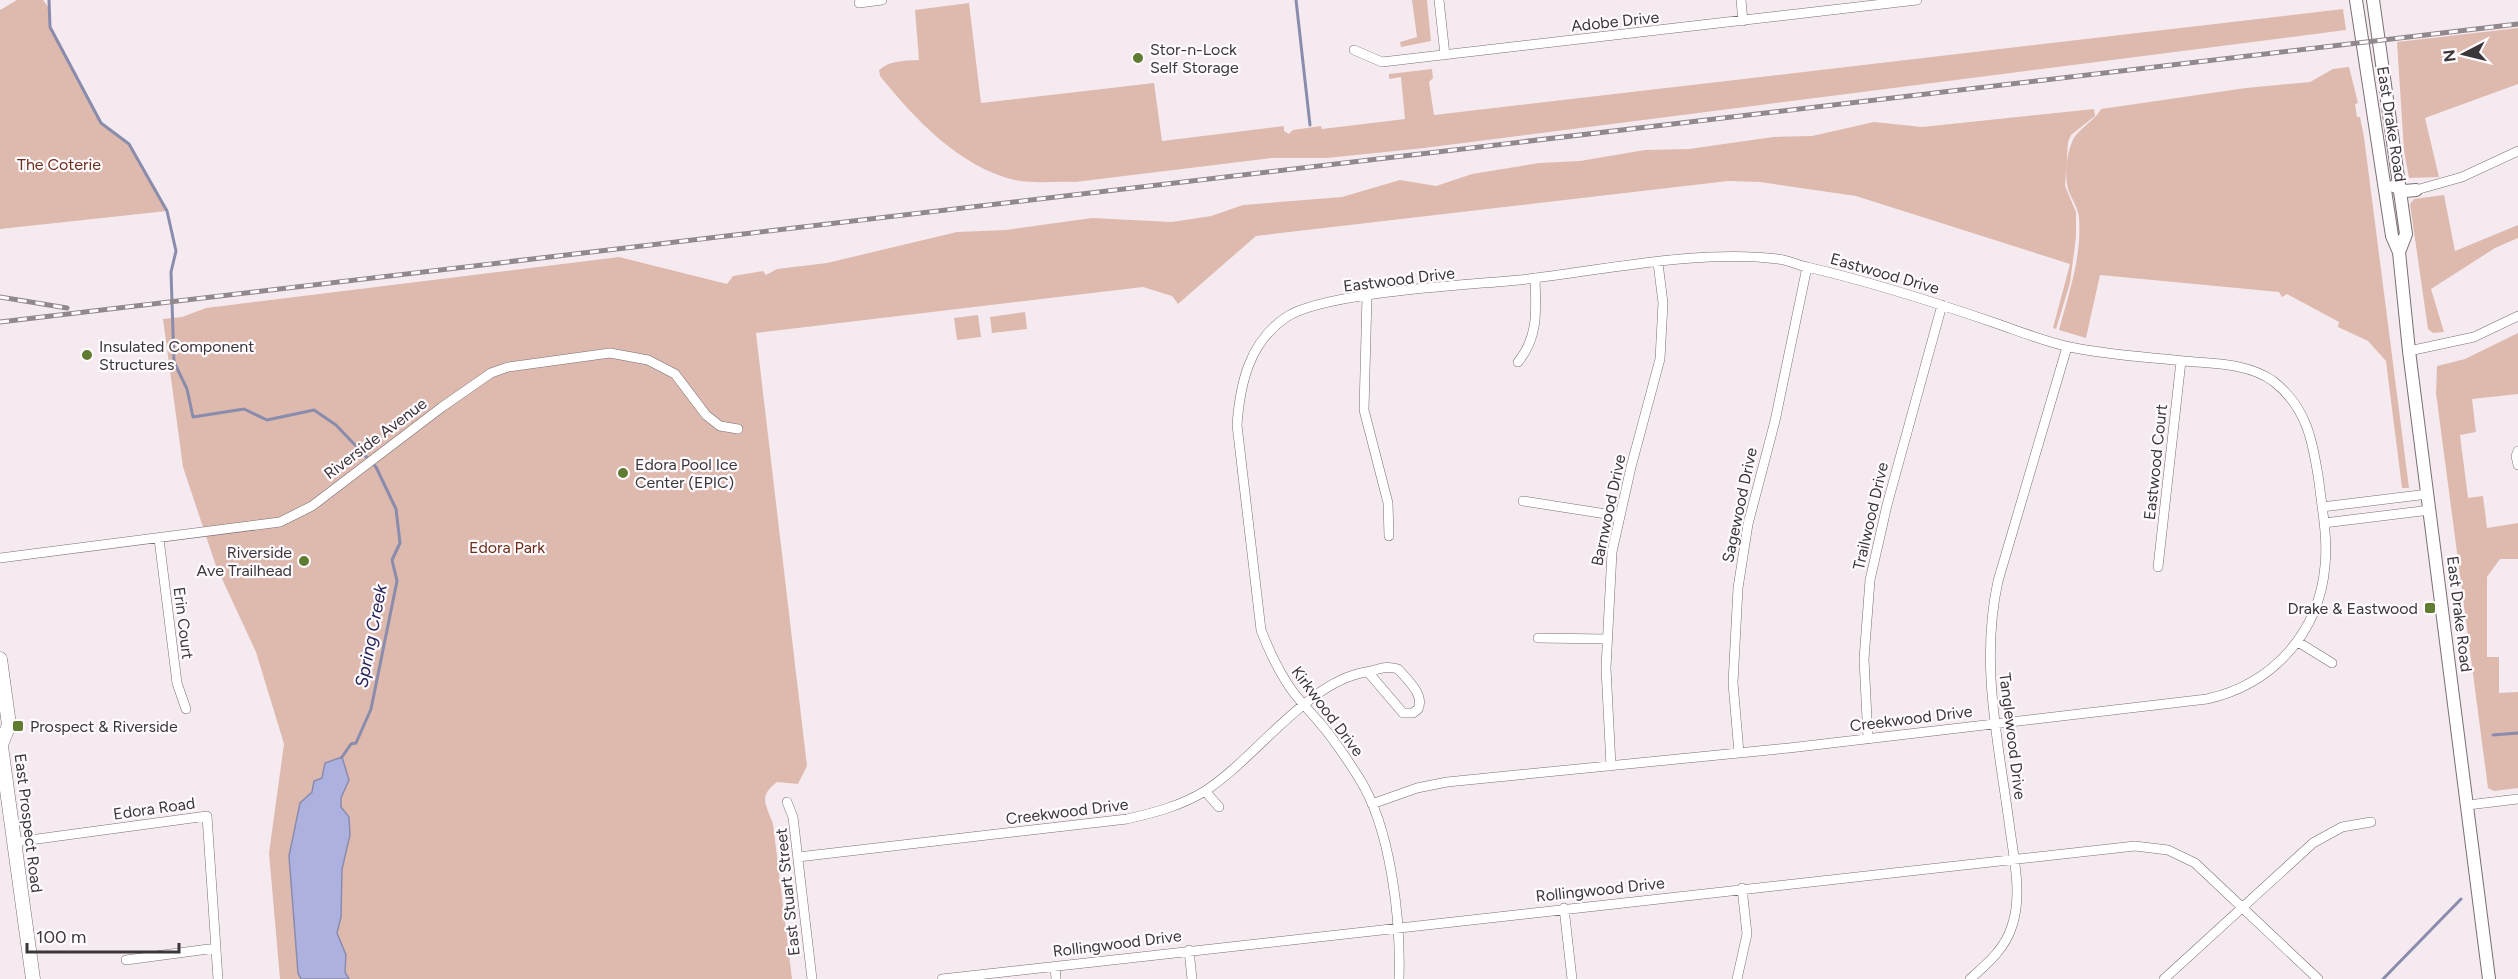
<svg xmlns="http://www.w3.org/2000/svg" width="2518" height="979" font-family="Figtree,sans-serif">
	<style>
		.green { fill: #debaae }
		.water { fill: #acb1df; stroke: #8a8cad; stroke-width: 1.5 }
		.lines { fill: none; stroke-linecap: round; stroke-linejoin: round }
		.stream { stroke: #8a8cad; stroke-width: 3 }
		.minor-casing { stroke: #786e74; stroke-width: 10 }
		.secondary-casing { stroke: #786e74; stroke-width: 14 }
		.primary-casing { stroke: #786e74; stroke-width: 15 }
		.minor { stroke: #fff; stroke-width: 9 }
		.secondary { stroke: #fff; stroke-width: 12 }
		.primary { stroke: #fff; stroke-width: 14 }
		.rail-casing { stroke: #90888d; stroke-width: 5 }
		.rail { stroke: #fefafd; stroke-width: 3; stroke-dasharray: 9; stroke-linecap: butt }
		.poi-dot { fill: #607c31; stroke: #fefafd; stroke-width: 2 }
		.labels { text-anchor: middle; stroke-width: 4.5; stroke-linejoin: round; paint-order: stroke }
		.street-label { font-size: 16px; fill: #3a3639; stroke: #fefafd }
		.poi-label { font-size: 16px; fill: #3a3639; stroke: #fefafd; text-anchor: start }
		.park-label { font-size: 16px; fill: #6b2c18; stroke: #fefafd }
		.water-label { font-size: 18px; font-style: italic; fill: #25245b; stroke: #fefafd }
	</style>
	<rect width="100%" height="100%" fill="#f6eaf1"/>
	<path class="green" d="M17 0H43L49 8 50 27 101 123 129 144 167 211 0 229V10Z
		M1412 0H1427L1431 41 1401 47 1400 42 1417 37Z
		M969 3 981 103 1154 83 1162 141 1284 126V131L1289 134 1293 130 1321 126 1322 129 1405 119 1401 77 1389 79V74L1432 69 1433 78 1429 82 1434 115 2343 9 2346 30 1424 148 1327 158H1272L1075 182C1055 181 1034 184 1015 180 959 167 914 118 880 76L879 70C891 60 904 61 919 60L915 10Z
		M2518 28V84L2425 118 2439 177 2409 178 2404 151 2397 42Z
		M2349 67 2358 103 2355 104 2357 117H2360L2364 137 2409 488H2402L2386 361 2368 341 2338 327 2339 322 2287 294 2282 297 2279 292 2100 275 2086 338 2059 330C2069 293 2082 256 2079 218 2078 208 2073 201 2069 192 2064 177 2066 157 2072 142 2077 129 2094 122 2101 109L2246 88 2310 82 2333 69Z
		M2094 109 2095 116 2071 135 2068 142 2065 186 2076 212V237L2070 283 2056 329 2053 328 2070 264 1856 196 1760 182 1728 181 1256 236 1178 304 1172 296 1143 287 756 333 807 766 798 784 777 782C757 797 767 805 773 824L792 979H280L269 853 284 744 256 652 216 566 183 467 163 319 182 317 206 308 619 257 727 284 733 276 763 271 766 275 777 269 827 263 957 232 1006 230 1092 218 1172 222 1211 216 1243 205 1342 197 1400 180 1436 186 1472 174 1539 163 1580 161 1645 150 1689 149 1773 137 1812 136 1874 122 1922 127Z
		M2444 195 2455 251 2518 225V238L2495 248 2431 289 2444 332 2433 333 2428 329 2410 204 2414 199Z
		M1025 312 1027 329 992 333 990 317Z
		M978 315 981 337 957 340 954 318Z
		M2518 333V394L2472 399 2476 432 2460 435 2468 498 2483 496 2487 528 2518 523V559H2500L2487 577V657H2499V693L2518 692V788L2494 791 2488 788 2436 393 2437 366 2465 359Z"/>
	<path class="water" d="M342 757 349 780 341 798V807L349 817 350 835 342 869 341 917 337 933 346 955 345 972 349 979H301L298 973 289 856 300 803 312 792 314 781 322 778 325 763Z"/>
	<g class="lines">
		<path class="stream" d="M49 0 50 27 101 123 129 144 167 211 176 251 171 272 174 362 187 389 193 417 244 409 267 420 314 410 336 425 376 467 396 509 400 543 392 560 397 581 371 709 356 743 351 744 342 757
			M1296 0 1310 125
			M2493 735 2518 733
			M2383 979 2461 899"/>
		<g class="minor-casing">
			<path id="minor" d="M1439 0 1445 55
				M1741 0 1743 21
				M859 3 882 0
				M1354 50 1382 62 1917 0
				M2416 190 2462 177 2518 151
				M1367 296 1364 410 1388 503 1389 536
				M2409 351 2474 337 2518 316
				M1518 362C1539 336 1536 310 1535 278
				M2518 451 2516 456 2518 465
				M1523 501 1619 516
				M2322 507 2428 494
				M2324 523 2430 510
				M159 539 177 683 186 709
				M0 558 280 522 312 506 442 407 491 373 508 367 610 353 648 360 675 374 706 415 720 426 738 429
				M2158 567 2181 361
				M1538 638 1606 639
				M2298 642 2332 663
				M1868 739 1864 659 1870 580 1887 505 1942 305
				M1739 753 1733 683 1738 588 1748 524 1775 421 1807 267
				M1611 766 1606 668 1612 552 1631 467 1660 359 1663 303 1658 263
				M1205 791 1219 807
				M787 802 793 817 812 979
				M1372 804 1417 788 1447 782 1789 748 2207 699C2273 684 2319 633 2325 566 2328 538 2322 509 2319 482 2313 442 2307 407 2273 381 2248 363 2214 364 2184 361 2146 357 2108 355 2070 347 2046 342 2021 332 1998 324 1934 302 1872 282 1807 267 1797 265 1788 260 1778 259 1698 249 1599 271 1519 280 1469 285 1321 292 1285 318 1249 343 1240 384 1237 425L1261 630C1268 648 1276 666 1287 683 1296 698 1308 709 1319 722 1334 739 1347 759 1359 778 1391 828 1401 920 1399 979
				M2468 805 2518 799
				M15 842 207 816 218 979
				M798 857 1127 819C1153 813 1181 806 1205 791 1255 759 1308 681 1366 672 1378 670 1385 665 1398 669 1407 679 1425 695 1418 709L1413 713H1403L1368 672
				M1564 908 1572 979
				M1189 950 1192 979
				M126 960 216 948
				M1055 966 1056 979
				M942 979 2135 846 2168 850 2195 863 2318 979
				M1737 979 1747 934 1742 888
				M1970 979C1987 964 2005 949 2012 926 2023 894 2013 855 2009 822 1998 740 1980 663 1998 581L2067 347
				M2164 979 2313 843 2342 827 2371 822"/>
		</g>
		<g class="secondary-casing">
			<path id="secondary" d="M2356 0 2392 236 2399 252 2409 351 2489 979
				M2373 0 2406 234 2399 252
				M2394 186 2405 191 2416 190"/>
		</g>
		<g class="primary-casing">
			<path id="primary" d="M0 659 9 725 2 742
				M0 739 33 979"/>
		</g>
		<use href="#minor" class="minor"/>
		<use href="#secondary" class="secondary"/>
		<use href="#primary" class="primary"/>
		<g class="rail-casing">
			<path id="rail" d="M0 297 67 308
				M0 322 2518 24"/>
		</g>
		<use href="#rail" class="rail"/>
	</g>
	<g class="poi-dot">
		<circle cx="1138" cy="58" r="6"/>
		<circle cx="87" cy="355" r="6"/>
		<circle cx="623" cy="473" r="6"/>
		<circle cx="304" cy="561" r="6"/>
		<rect x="2424" y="602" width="12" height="12" rx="3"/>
		<rect x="12" y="720" width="12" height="12" rx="3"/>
	</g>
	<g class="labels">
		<g class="street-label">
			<text transform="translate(1615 21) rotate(-6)" y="6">Adobe Drive</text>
			<text transform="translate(2392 124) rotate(81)" y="6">East Drake Road</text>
			<text transform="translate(1885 273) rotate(16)" y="6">Eastwood Drive</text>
			<text transform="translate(1399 279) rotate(-7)" y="6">Eastwood Drive</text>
			<text transform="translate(375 438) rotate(-37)" y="6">Riverside Avenue</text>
			<text transform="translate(2155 462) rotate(-84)" y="6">Eastwood Court</text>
			<text transform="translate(1739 505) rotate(-78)" y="6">Sagewood Drive</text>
			<text transform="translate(1608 510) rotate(-78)" y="6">Barnwood Drive</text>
			<text transform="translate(1870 516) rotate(-77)" y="6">Trailwood Drive</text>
			<text transform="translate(2460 614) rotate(83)" y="6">East Drake Road</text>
			<text transform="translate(184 623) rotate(83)" y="6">Erin Court</text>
			<text transform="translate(1328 711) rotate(53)" y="6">Kirkwood Drive</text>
			<text transform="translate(1911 718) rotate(-7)" y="6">Creekwood Drive</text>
			<text transform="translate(2013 736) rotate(83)" y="6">Tanglewood Drive</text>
			<text transform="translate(154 808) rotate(-8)" y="6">Edora Road</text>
			<text transform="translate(1067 811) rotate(-7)" y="6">Creekwood Drive</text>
			<text transform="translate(29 823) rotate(83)" y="6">East Prospect Road</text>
			<text transform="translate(1600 889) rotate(-6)" y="6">Rollingwood Drive</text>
			<text transform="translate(787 892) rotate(-96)" y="6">East Stuart Street</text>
			<text transform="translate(1117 943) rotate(-7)" y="6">Rollingwood Drive</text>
		</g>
		<g class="poi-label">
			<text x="1150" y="55">Stor-n-Lock<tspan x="1150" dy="18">Self Storage</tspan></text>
			<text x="99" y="352">Insulated Component<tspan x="99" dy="18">Structures</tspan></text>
			<text x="635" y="470">Edora Pool Ice<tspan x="635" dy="18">Center (EPIC)</tspan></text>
			<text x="292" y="558" text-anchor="end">Riverside<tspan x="292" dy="18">Ave Trailhead</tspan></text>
			<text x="2418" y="614" text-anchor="end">Drake &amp; Eastwood</text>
			<text x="30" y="732">Prospect &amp; Riverside</text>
		</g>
		<g class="park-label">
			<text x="59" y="170">The Coterie</text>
			<text x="507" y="553">Edora Park</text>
		</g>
		<g class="water-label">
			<text transform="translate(371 636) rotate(-79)" y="6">Spring Creek</text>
		</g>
	</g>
	<g transform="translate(2464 54) rotate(263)" stroke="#fefafd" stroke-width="4.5" paint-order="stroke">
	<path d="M0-4.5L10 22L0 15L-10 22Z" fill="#3a3639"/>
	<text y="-9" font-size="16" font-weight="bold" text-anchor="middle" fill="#3a3639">N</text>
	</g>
	<path d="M27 943v9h152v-9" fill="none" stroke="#3a3639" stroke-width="3"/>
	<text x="36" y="943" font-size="18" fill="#3a3639" stroke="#fefafd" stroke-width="4.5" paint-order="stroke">100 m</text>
</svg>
